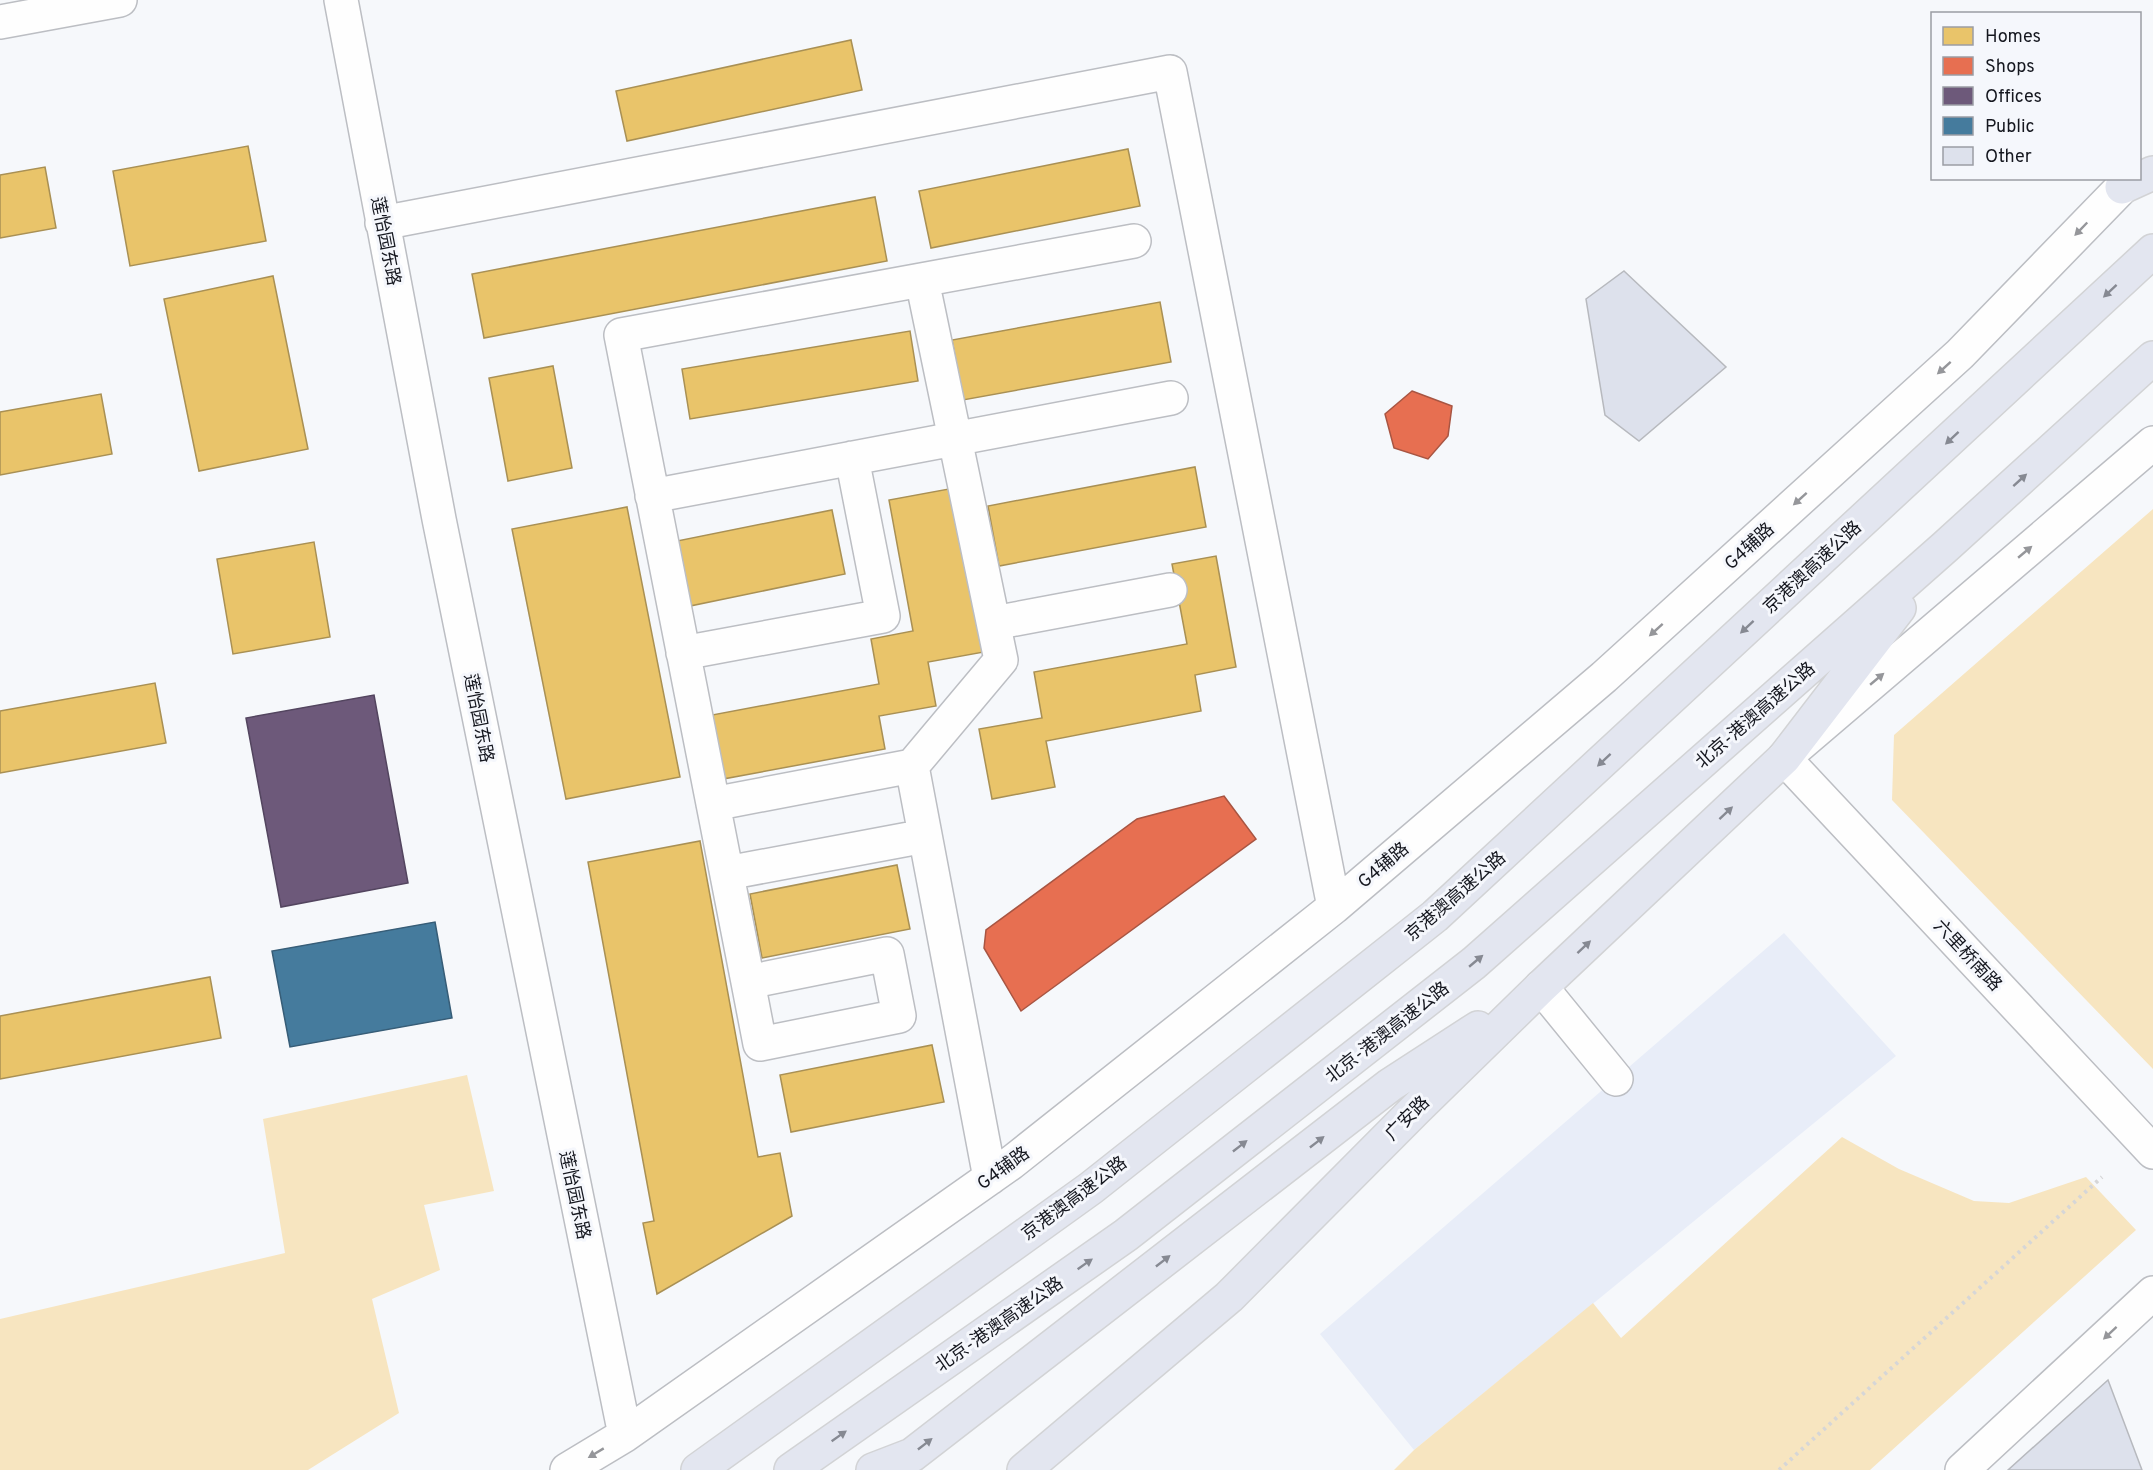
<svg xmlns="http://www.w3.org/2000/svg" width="2153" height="1470" font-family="Overpass,'Noto Sans SC',sans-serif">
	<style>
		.built { fill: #e8edf8 }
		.green { fill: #f7e5c0 }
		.homes { fill: #e9c46a; stroke: #a99054; stroke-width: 1.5 }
		.shops { fill: #e76f51; stroke: #a85542; stroke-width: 1.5 }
		.offices { fill: #6d597a; stroke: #53455f; stroke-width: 1.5 }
		.public { fill: #457b9d; stroke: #375d77; stroke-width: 1.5 }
		.building { fill: #dde1ec; stroke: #b7b9be; stroke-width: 1.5 }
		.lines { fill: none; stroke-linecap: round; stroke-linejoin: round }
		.minor-casing { stroke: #bcbec3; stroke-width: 36 }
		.highway-casing { stroke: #d2d3d5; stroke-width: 36 }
		.path { stroke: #d6d6d7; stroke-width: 4; stroke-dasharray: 3 4.5; stroke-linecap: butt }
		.minor { stroke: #fefefe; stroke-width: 33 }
		.highway { stroke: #e3e6f0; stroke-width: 33 }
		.oneway { fill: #95969a }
		.oneway2 { fill: #868992 }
		.labels { text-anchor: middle; stroke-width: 6; stroke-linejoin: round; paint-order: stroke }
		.street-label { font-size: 18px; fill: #15171f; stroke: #f5f7fc }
	</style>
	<rect width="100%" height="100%" fill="#f6f8fb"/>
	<path class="built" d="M1784 933 1896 1056 1414 1450 1320 1334Z"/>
	<path class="green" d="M2153 509V1069L1892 800 1894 735Z
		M467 1075 494 1191 424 1205 440 1270 372 1299 399 1413 308 1470H0V1319L285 1253 263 1119Z
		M1842 1137 1899 1169 1974 1201 2009 1203 2086 1177 2136 1230 1870 1470H1394L1414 1450 1593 1303 1621 1338Z"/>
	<path class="homes" d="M851 40 862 90 627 141 616 91Z
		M248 146 266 241 130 266 113 171Z
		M1128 149 1140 206 931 248 919 191Z
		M45 167 56 228 0 238V175Z
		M875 197 887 261 484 338 472 274Z
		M273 276 308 449 199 471 164 299Z
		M1160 302 1171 362 963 400 952 340Z
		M910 331 918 381 690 419 682 369Z
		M553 366 572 468 508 481 489 378Z
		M101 394 112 454 0 475V412Z
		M1195 467 1206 527 999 566 988 506Z
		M954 488 984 652 928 662 936 706 879 716 885 749 723 779 712 715 879 684 871 639 913 631 889 500Z
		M627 507 680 777 566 799 512 529Z
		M832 510 845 574 690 606 677 541Z
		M314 542 330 637 233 654 217 559Z
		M1216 556 1236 667 1195 675 1201 711 1046 741 1055 787 992 799 979 729 1042 718 1034 672 1187 644 1172 564Z
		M155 683 166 743 0 773V711Z
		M700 841 758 1157 780 1153 792 1216 657 1294 643 1223 654 1221 588 862Z
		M897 865 910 929 762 958 750 894Z
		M210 977 221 1038 0 1079V1016Z
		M932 1045 944 1102 791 1132 780 1075Z"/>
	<path class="shops" d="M1412 391 1452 406 1448 436 1428 459 1394 448 1385 414Z
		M1224 796 1256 839 1021 1011 984 948 986 930 1137 819Z"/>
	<path class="offices" d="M374 695 408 883 281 907 246 718Z"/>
	<path class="public" d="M435 922 452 1018 290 1047 272 951Z"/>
	<path class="building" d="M1624 271 1726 367 1639 441 1605 415 1586 299Z
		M2108 1380 2142 1470H2008Z"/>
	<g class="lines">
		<g class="minor-casing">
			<path id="minor" d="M341 0 439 519 625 1435
				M0 22 120 0
				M382 223 1170 72 1334 907
				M2153 443 1784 758 2153 1152
				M652 496 1171 398
				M994 623 1170 590
				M683 653 883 616 852 458
				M912 766 1001 660 922 280
				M713 804 912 766 990 1178
				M727 873 925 836
				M748 982 887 954 899 1016 760 1044 748 982 621 335 1134 241
				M1541 987 1616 1079
				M567 1470 625 1435 1011 1163 1334 907 1604 677 1960 354 2131 178
				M1962 1470 2153 1293"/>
		</g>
		<g class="highway-casing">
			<path id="highway" d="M2122 187 2153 173
				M698 1470 1091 1188 1435 916 2153 251
				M791 1470 1126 1235 1474 963 1945 547 2153 358
				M873 1470 912 1455 1390 1085 1478 1028
				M1024 1470 1229 1297 1416 1109 1541 987 1784 758 1899 608"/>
		</g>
		<path class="path" d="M1779 1470 2102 1177"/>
		<use href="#minor" class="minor"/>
		<use href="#highway" class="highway"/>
	</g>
	<defs><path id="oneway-solid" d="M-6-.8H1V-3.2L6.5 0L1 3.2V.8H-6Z" transform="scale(1.5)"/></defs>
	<g class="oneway">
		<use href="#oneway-solid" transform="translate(2081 229) rotate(134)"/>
		<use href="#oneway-solid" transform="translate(1944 368) rotate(138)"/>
		<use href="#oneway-solid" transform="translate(1800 499) rotate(138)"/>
		<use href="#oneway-solid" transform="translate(2025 552) rotate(-40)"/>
		<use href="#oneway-solid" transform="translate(1656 630) rotate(138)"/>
		<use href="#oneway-solid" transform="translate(1877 679) rotate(-40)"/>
		<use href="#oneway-solid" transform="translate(2110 1333) rotate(137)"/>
		<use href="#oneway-solid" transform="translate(596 1453) rotate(149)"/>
	</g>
	<g class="oneway2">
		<use href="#oneway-solid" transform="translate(2110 291) rotate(137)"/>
		<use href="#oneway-solid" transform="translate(1952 438) rotate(137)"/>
		<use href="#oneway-solid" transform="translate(2020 480) rotate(-42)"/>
		<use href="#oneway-solid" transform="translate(1747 627) rotate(137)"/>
		<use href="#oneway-solid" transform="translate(1604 760) rotate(137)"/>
		<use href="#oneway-solid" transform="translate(1726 813) rotate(-43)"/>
		<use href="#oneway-solid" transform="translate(1584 947) rotate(-43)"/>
		<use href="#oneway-solid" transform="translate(1476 961) rotate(-40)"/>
		<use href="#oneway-solid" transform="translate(1317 1142) rotate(-38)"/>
		<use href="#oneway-solid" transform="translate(1240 1146) rotate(-38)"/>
		<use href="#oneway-solid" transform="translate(1163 1261) rotate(-38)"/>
		<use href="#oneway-solid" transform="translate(1085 1264) rotate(-35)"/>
		<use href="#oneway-solid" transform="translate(839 1436) rotate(-35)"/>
		<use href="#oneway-solid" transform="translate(925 1444) rotate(-38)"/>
	</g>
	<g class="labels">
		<g class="street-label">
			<text transform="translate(386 241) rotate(79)" y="6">莲怡园东路</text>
			<text transform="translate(1749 546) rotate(-42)" y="6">G4辅路</text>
			<text transform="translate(1812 567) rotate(-43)" y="6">京港澳高速公路</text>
			<text transform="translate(1755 715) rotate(-41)" y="6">北京-港澳高速公路</text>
			<text transform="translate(479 718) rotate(79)" y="6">莲怡园东路</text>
			<text transform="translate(1383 865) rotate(-40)" y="6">G4辅路</text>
			<text transform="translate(1455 896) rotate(-41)" y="6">京港澳高速公路</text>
			<text transform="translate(1968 955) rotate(47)" y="6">六里桥南路</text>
			<text transform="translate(1387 1032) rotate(-38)" y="6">北京-港澳高速公路</text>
			<text transform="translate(1407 1118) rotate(-45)" y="6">广安路</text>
			<text transform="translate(1003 1168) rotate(-36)" y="6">G4辅路</text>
			<text transform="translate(575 1195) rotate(78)" y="6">莲怡园东路</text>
			<text transform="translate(1074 1198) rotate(-37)" y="6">京港澳高速公路</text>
			<text transform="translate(999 1324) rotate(-35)" y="6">北京-港澳高速公路</text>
		</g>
	</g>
	<rect x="1931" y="12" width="210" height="168" fill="#f5f7fc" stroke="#9b9da4" stroke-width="1.5"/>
	<rect x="1943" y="27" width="30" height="18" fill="#e9c46a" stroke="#9b9da4" stroke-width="1.5"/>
	<text x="1985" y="42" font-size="18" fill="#15171f">Homes</text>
	<rect x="1943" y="57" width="30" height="18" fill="#e76f51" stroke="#9b9da4" stroke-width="1.5"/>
	<text x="1985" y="72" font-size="18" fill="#15171f">Shops</text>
	<rect x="1943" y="87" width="30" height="18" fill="#6d597a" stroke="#9b9da4" stroke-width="1.5"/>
	<text x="1985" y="102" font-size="18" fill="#15171f">Offices</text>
	<rect x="1943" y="117" width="30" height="18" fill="#457b9d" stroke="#9b9da4" stroke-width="1.5"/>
	<text x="1985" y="132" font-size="18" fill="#15171f">Public</text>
	<rect x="1943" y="147" width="30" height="18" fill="#dde1ec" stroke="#9b9da4" stroke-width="1.5"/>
	<text x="1985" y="162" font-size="18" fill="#15171f">Other</text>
</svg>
